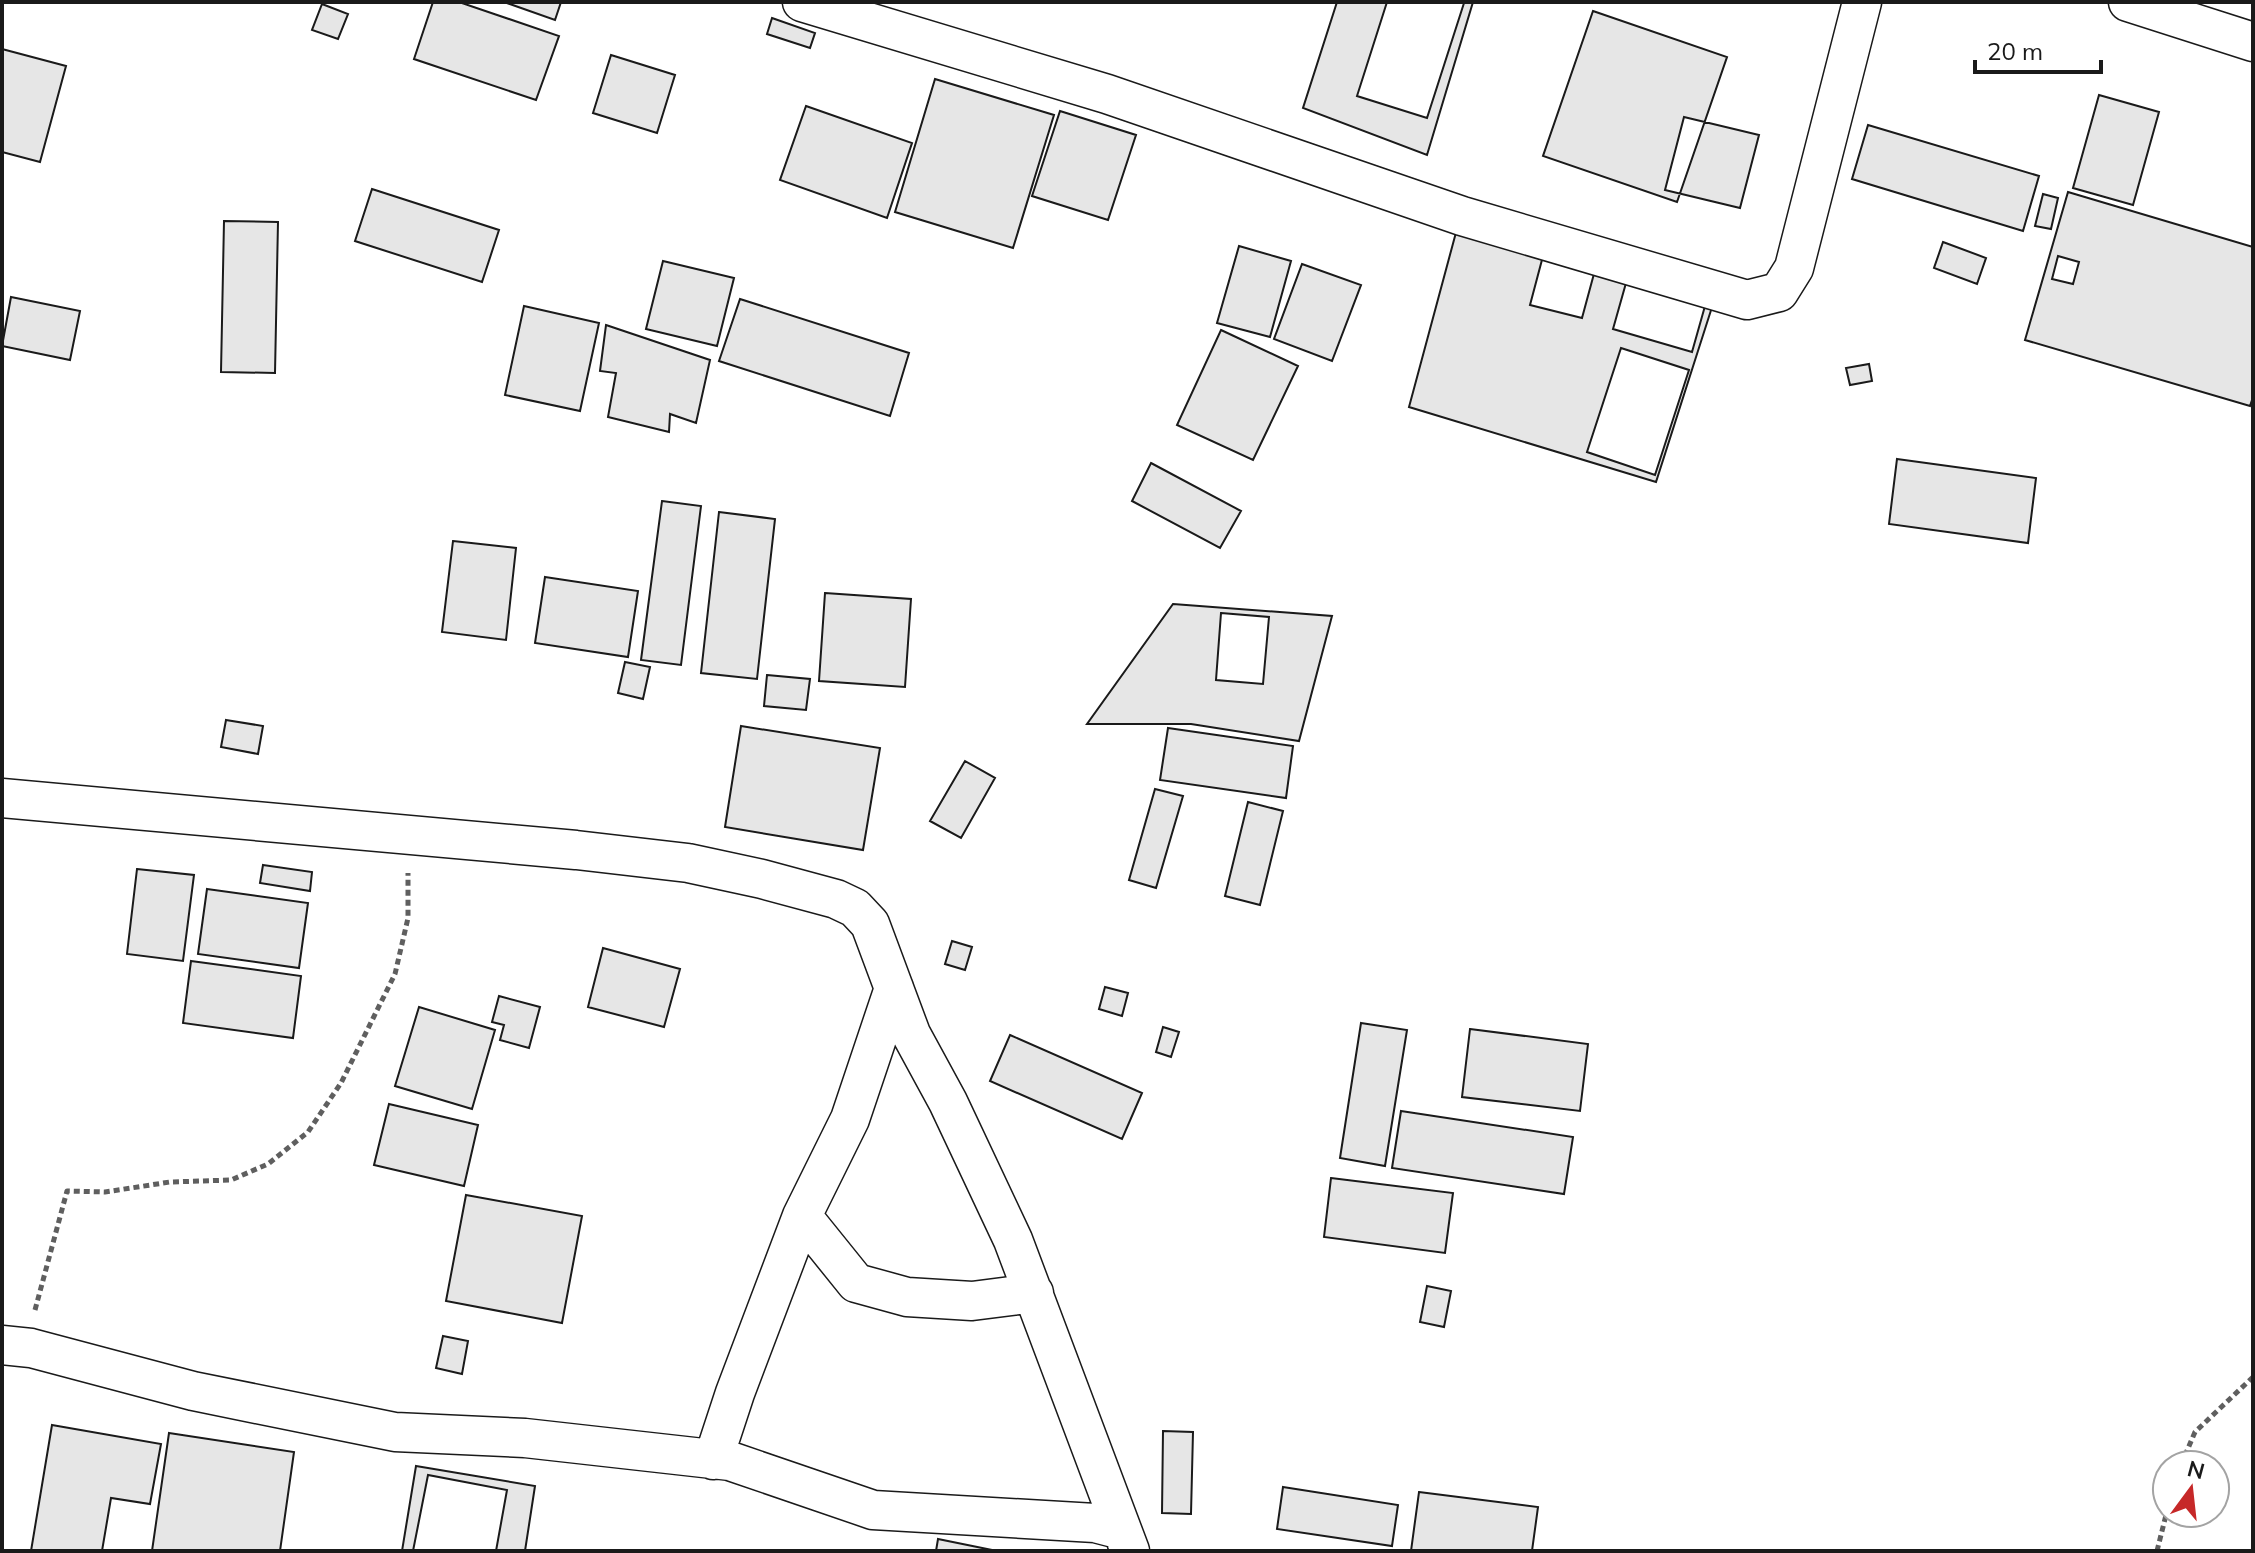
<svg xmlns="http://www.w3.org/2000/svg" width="2255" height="1553" font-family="Mulish,sans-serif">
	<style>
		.building { fill: #e6e6e6; stroke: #1a1a1a; stroke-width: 2; fill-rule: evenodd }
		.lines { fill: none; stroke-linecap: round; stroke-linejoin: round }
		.minor-casing { stroke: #1a1a1a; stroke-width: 41 }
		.path { stroke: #5f5f5f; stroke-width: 5; stroke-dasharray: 6 4; stroke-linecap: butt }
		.minor { stroke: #fff; stroke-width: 38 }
	</style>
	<rect width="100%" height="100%" fill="#fff"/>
	<path class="building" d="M433 2H459L559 36 536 100 414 59Z
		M504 2H561L555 20Z
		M1337 2H1473L1427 155 1303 108Z
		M1387 2 1464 3 1427 118 1357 96Z
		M322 4 348 14 338 39 312 30Z
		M1593 11 1727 57 1677 202 1543 156Z
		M772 18 815 33 810 48 767 34Z
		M2 49 66 66 40 162 2 152Z
		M611 55 675 75 657 133 593 113Z
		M935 79 1054 115 1013 248 895 212Z
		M2099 95 2159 112 2133 205 2073 188Z
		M806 106 912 143 887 218 780 180Z
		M1060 111 1136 135 1108 220 1032 196Z
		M1684 117 1759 135 1740 208 1665 190Z
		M1868 125 2039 176 2023 231 1852 179Z
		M372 189 499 230 482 282 355 241Z
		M2068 192 2253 247V397L2250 406 2025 340ZM2058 256 2079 262 2073 284 2052 279Z
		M2043 194 2058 198 2051 229 2035 226Z
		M224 221 278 222 275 373 221 372Z
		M1458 225 1713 304 1656 482 1409 407ZM1543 256 1595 270 1582 318 1530 305ZM1626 283 1705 306 1692 352 1613 329ZM1621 348 1689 370 1655 475 1587 452Z
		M1943 242 1986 258 1977 284 1934 268Z
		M1239 246 1291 261 1270 337 1217 323Z
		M663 261 734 278 717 346 646 329Z
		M1302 264 1361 285 1332 361 1274 339Z
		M11 297 80 311 70 360 2 346Z
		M740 299 909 353 890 416 719 361Z
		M524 306 599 323 580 411 505 395Z
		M606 325 710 360 696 423 670 414 669 432 608 417 616 373 600 371Z
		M1221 330 1298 366 1253 460 1177 425Z
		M1869 364 1872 381 1850 385 1846 368Z
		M1897 459 2036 478 2028 543 1889 524Z
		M1151 463 1241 511 1220 548 1132 501Z
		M662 501 701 506 681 665 641 660Z
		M719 512 775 519 757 679 701 673Z
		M453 541 516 548 506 640 442 632Z
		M545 577 638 591 628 657 535 643Z
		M825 593 911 599 905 687 819 681Z
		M1173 604 1332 616 1299 741 1191 724H1087ZM1221 613 1269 617 1263 684 1216 680Z
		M625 662 650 667 643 699 618 693Z
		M767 675 810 679 806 710 764 706Z
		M226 720 263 726 258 754 221 747Z
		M741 726 880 748 863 850 725 827Z
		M1168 728 1293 746 1286 798 1160 780Z
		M965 761 995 778 961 838 930 821Z
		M1155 789 1183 796 1156 888 1129 880Z
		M1248 802 1283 811 1260 905 1225 896Z
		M263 865 312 872 310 891 260 883Z
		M137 869 194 875 183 961 127 954Z
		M207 889 308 903 299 968 198 954Z
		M952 941 972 947 965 970 945 964Z
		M603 948 680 969 664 1027 588 1007Z
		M191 961 301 976 293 1038 183 1023Z
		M1105 987 1128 993 1122 1016 1099 1009Z
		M499 996 540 1007 529 1048 500 1040 504 1025 492 1022Z
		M419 1007 495 1030 472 1109 395 1086Z
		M1361 1023 1407 1030 1385 1166 1340 1158Z
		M1163 1027 1179 1032 1171 1057 1156 1052Z
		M1470 1029 1588 1044 1580 1111 1462 1097Z
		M1010 1035 1142 1093 1122 1139 990 1081Z
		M389 1104 478 1125 464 1186 374 1165Z
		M1401 1111 1573 1137 1564 1194 1392 1168Z
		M1331 1178 1453 1193 1445 1253 1324 1237Z
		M466 1195 582 1216 562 1323 446 1301Z
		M1427 1286 1451 1291 1444 1327 1420 1322Z
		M443 1336 468 1341 462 1374 436 1368Z
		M52 1425 161 1444 150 1504 111 1498 102 1551H31Z
		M1163 1431 1193 1432 1191 1514 1162 1513Z
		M169 1433 294 1452 280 1551H152Z
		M416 1466 535 1486 525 1551H496L507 1490 428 1475 413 1551H402Z
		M1283 1487 1398 1505 1392 1546 1277 1529Z
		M1419 1492 1538 1507 1532 1551H1411Z
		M938 1539 997 1551H936Z"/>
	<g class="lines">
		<g class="minor-casing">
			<path id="minor" d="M802 2 1107 94 1462 216 1747 300 1779 292 1794 268 1862 2
				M2128 2 2253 42
				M2 798 576 850 688 863 762 879 836 899 855 908 870 924 911 1034 948 1102 1013 1240 1130 1551
				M802 1216 856 1283 907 1297 972 1301 1034 1293
				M2 1345 31 1348 193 1391 395 1432 525 1438 730 1461 873 1510 1095 1523 1122 1530
				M713 1460 735 1393 802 1216 850 1119 894 988"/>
		</g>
		<path class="path" d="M35 1310 67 1191 105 1192 170 1182 231 1180 268 1164 308 1132 341 1083 395 974 408 918V873
			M2181 1465 2195 1432 2253 1377
			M2157 1551 2167 1511"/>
		<use href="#minor" class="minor"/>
	</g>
	<rect width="2255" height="1553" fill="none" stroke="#1a1a1a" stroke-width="8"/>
	<g transform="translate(2191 1489) rotate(15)"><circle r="38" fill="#ffffff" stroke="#a3a3a3" stroke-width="2"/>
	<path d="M0-6L14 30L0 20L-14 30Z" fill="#c62828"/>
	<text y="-12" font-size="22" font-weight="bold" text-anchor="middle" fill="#1a1a1a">N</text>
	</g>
	<path d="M1975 60v12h126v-12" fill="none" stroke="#1a1a1a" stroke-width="4"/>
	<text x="1987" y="60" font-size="24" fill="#1a1a1a" stroke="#ffffff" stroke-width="6" paint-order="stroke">20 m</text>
</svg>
